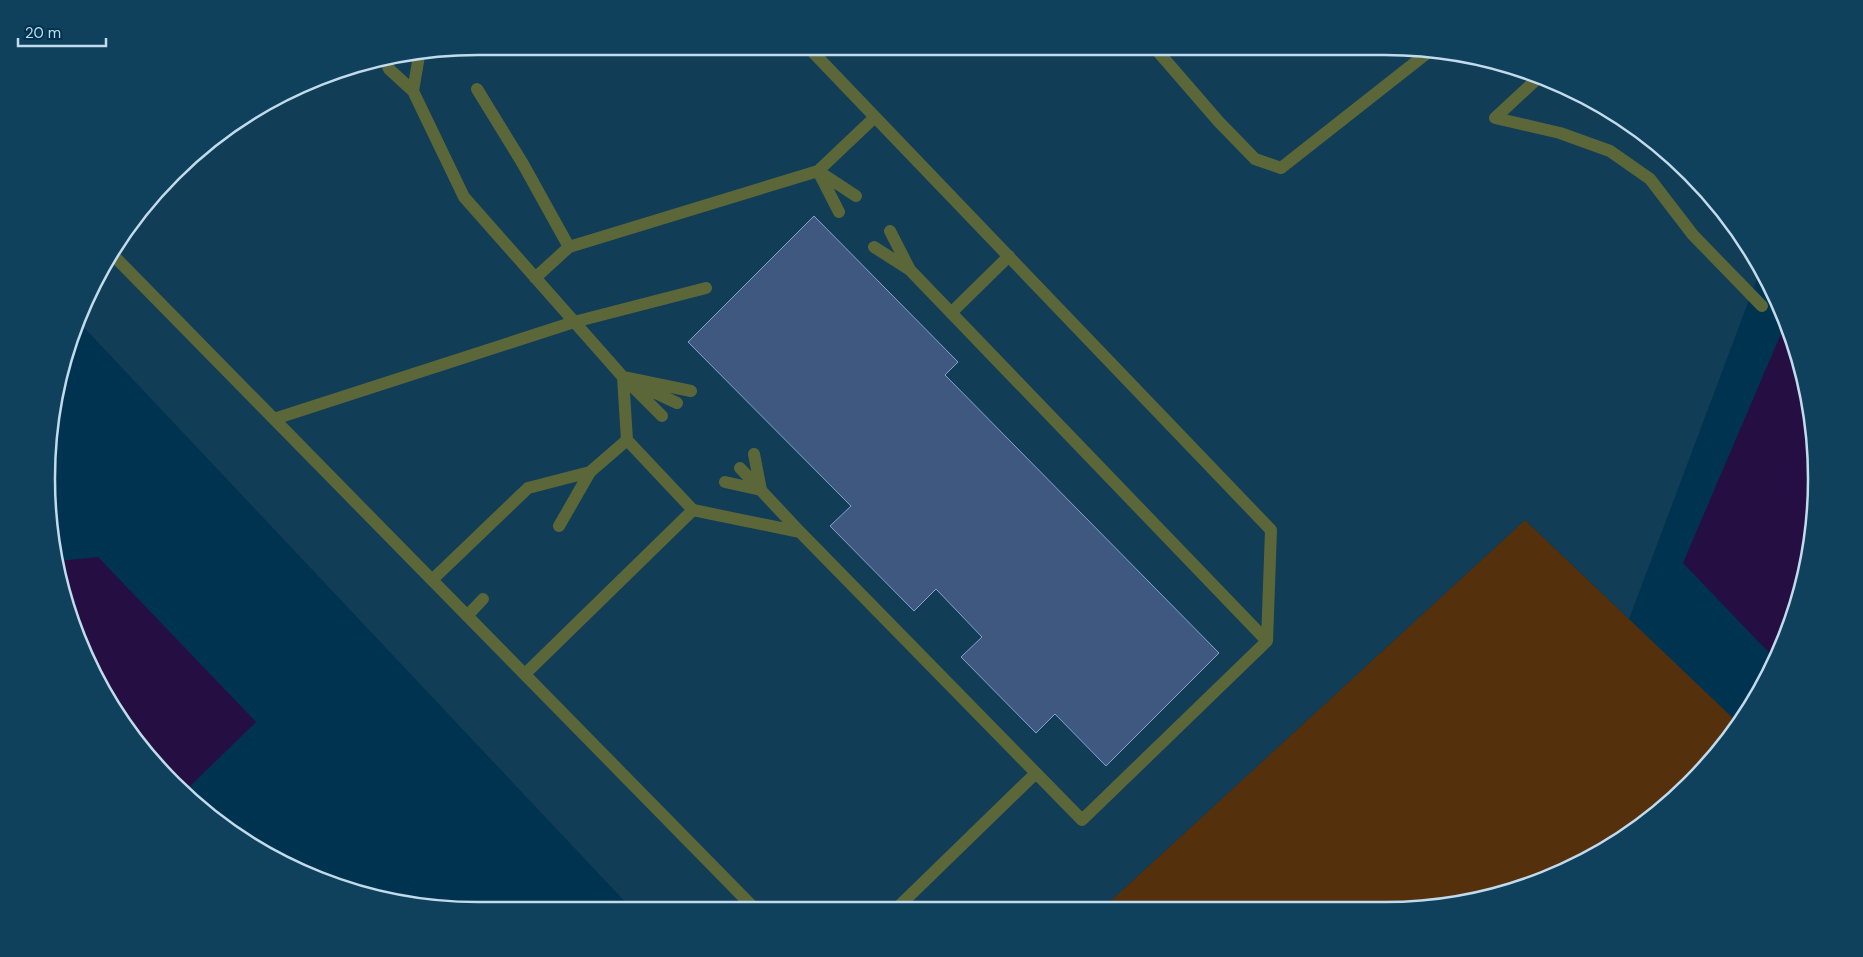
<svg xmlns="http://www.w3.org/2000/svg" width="1863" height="957" font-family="'DM Sans',sans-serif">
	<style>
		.built { fill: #113d57 }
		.green { fill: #55300c }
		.water { fill: #250f42 }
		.building { fill: #3f5880; stroke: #86a1ce }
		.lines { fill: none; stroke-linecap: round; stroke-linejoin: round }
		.lane { stroke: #5c6739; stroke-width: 12 }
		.rim { fill: none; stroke: #c1daec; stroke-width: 2.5 }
	</style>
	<rect width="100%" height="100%" fill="#003350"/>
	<path class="built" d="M479 46 1412 47 1496 61 1575 91 1647 135 1709 193 1761 268 1629 619 1525 520 1103 908 632 909 77 320 119 239 215 136 339 69Z"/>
	<path class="green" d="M1525 520 1737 722 1710 763 1647 822 1550 878 1441 907 1103 908Z"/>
	<path class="water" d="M1786 322 1794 339 1813 422 1816 506 1802 590 1776 660 1683 563Z
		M98 557 256 722 184 792 173 784 91 669 58 561Z"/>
	<path class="building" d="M814 216 958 362 945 375 1219 653 1106 766 1055 714 1036 733 961 657 982 637 936 589 914 611 830 526 851 506 688 342Z"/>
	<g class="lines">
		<path class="lane" d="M1154 47 1219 122 1255 159 1281 168 1431 50
			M386 62 389 69 413 91 464 197 623 377 662 416
			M1539 77 1495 118 1560 133 1610 151 1650 179 1693 235 1762 306
			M477 89 523 164 569 247
			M413 91 419 56
			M839 212 818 171 856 196
			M874 247 910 270 890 231
			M111 253 755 909
			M910 270 1267 641
			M535 278 569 247 818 171 875 117 808 47
			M951 313 1009 256
			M623 377 627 440 693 510 800 532 1082 820 1267 641 1271 530 875 117
			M623 377 691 391
			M641 386 677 403
			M274 419 574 322 706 288
			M740 468 800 532
			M725 482 761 490 754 454
			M559 526 590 472
			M432 580 528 488 590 472 627 440
			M467 616 483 599
			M525 674 693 510
			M896 909 1036 773"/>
	</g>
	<path d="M0 0H1863V957H0ZM478 55H1385A423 423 0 0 1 1808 478V479A423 423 0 0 1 1385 902H478A423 423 0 0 1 55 479V478A423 423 0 0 1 478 55Z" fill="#0f405c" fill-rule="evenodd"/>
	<path class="rim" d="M478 55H1385A423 423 0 0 1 1808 478V479A423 423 0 0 1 1385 902H478A423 423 0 0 1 55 479V478A423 423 0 0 1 478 55Z"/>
	<path d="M18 38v8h88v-8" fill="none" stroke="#c1daec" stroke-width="2.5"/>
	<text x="25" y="38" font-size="15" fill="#c1daec" stroke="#003350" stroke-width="4" paint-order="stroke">20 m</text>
</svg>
